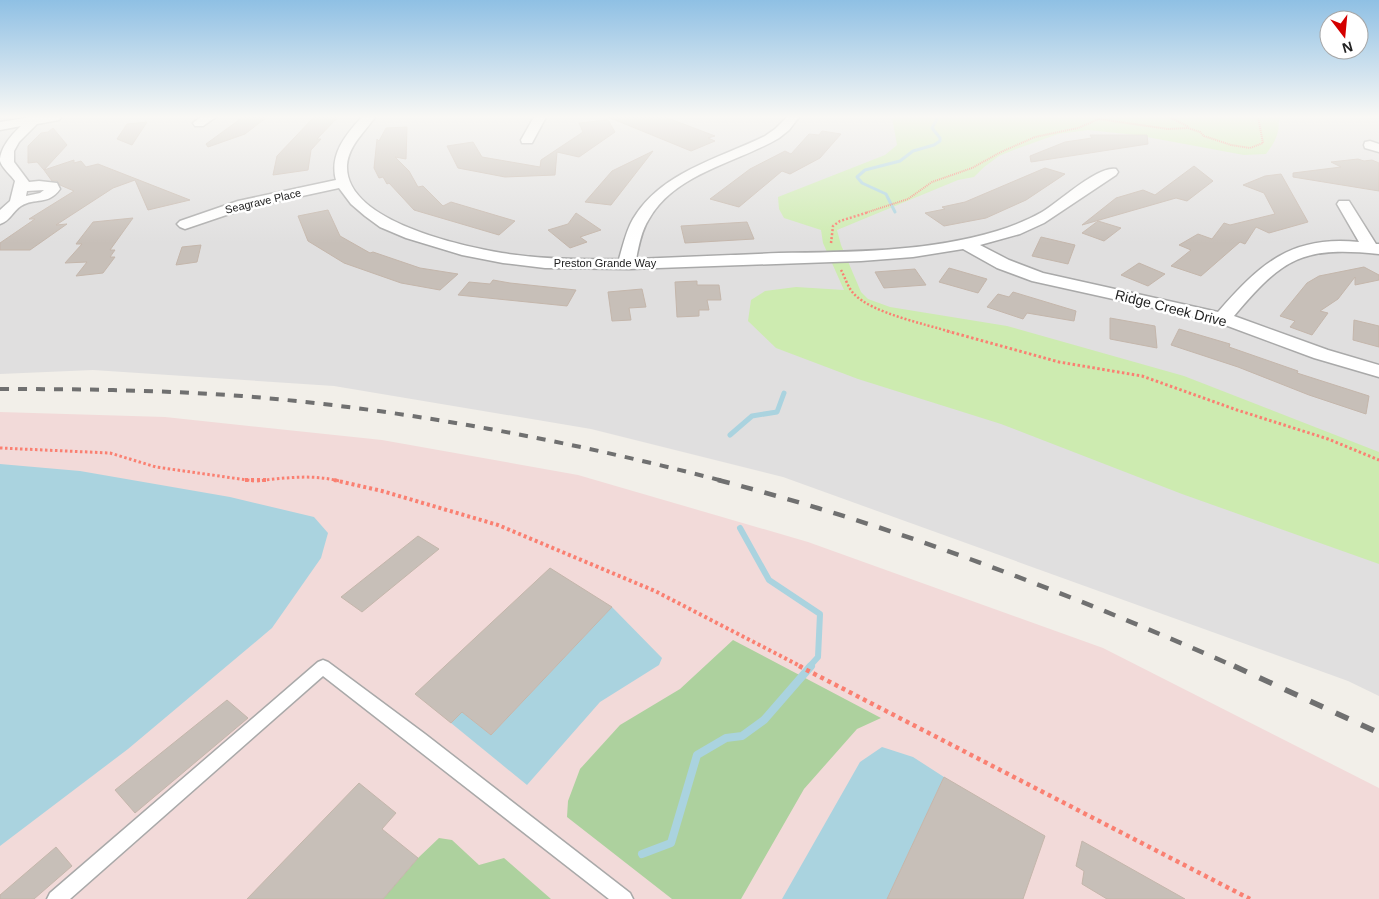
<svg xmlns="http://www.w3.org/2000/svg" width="1379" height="899" font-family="Arial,sans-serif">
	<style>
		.residential { fill: #e0dfdf }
		.commercial { fill: #f2dad9 }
		.grass { fill: #cdebb0 }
		.forest { fill: #add19e }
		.water { fill: #aad3df }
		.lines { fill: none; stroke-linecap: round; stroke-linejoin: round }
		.stream-far3 { stroke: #aad3df; stroke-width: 3 }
		.stream-far2 { stroke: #aad3df; stroke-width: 5 }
		.stream-far1 { stroke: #aad3df; stroke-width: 6 }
		.stream { stroke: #aad3df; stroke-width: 8 }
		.building { fill: #c7bfb8; stroke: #c4b6ab }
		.service-casing { stroke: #a9a9a9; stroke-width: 3 }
		.minor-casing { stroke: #a9a9a9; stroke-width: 3 }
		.path-far4 { stroke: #fa8072; stroke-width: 2; stroke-dasharray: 1 1; stroke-linecap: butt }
		.path-far3 { stroke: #fa8072; stroke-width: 2.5; stroke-dasharray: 2 2; stroke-linecap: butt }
		.path-far2 { stroke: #fa8072; stroke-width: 3; stroke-dasharray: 2.5 2.5; stroke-linecap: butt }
		.path-far1 { stroke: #fa8072; stroke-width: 4; stroke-dasharray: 3 3; stroke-linecap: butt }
		.path { stroke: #fa8072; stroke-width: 4.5; stroke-dasharray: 4 4; stroke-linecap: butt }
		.service { fill: #fff; fill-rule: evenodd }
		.minor { fill: #fff; fill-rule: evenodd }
		.rail-far2 { stroke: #707070; stroke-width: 4; stroke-dasharray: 9 9; stroke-linecap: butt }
		.rail-far1 { stroke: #707070; stroke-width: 4.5; stroke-dasharray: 12 12; stroke-linecap: butt }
		.rail { stroke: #707070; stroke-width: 5.5; stroke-dasharray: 14 14; stroke-linecap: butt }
		.labels { text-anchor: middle; stroke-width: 5; stroke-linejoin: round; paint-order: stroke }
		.far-street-label { font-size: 11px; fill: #222; stroke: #fff }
		.street-label { font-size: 14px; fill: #222; stroke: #fff }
	</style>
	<rect width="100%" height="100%" fill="#f2efe9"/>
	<path class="residential" d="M0 117H1379V696L1348 681 783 477 591 429 334 386 93 370 0 374Z"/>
	<path class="commercial" d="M0 412 165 417 382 440 578 475 808 542 1103 648 1379 788V899H0Z"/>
	<path class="grass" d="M892 117H1283L1279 120C1279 135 1275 142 1266 154L1244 155 1136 135 1088 130 1058 134 1016 149 999 156 984 167 974 177 958 180 837 230 841 245 861 292 868 299 890 307 1007 326 1184 376 1379 452V564L1182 494 1001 424 858 379 776 348 748 321 751 300 765 291 796 287 844 290 823 243 821 230 784 218 779 209 778 197 885 155 897 145Z"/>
	<path class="forest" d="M733 640 881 718 857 729 804 789 741 899H672L567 817 568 801 580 769 620 725 680 689Z
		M439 838 452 840 479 865 504 858 551 899H383L418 858Z"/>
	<path class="water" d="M0 464 80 471 230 497 314 517 328 533 321 558 272 628 128 749 0 846Z
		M612 607 662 658 659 665 600 702 527 785 451 723 462 712 491 735Z
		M882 747 913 757 944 777 887 899H782L860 762Z"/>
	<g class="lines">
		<path class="stream-far3" d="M895 212 886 194 862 183 857 177 865 170 900 161 913 151 934 145 940 141V138L932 128 938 117"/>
		<path class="stream-far2" d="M730 435 752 416 777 412 784 393"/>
		<path class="stream-far1" d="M740 528 769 580 820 614 818 657 809 667"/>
		<path class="stream" d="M642 854 671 843 697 755 726 738 742 736 764 720 811 666"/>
	</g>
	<path class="building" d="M243 117H267L245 134 208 147 206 144Z
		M314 117H338L317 139H321L311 150 308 170 273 175 277 156Z
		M608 117H665L715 136 708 138 715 141 691 151Z
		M608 120 615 132 579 157 557 152 555 175 505 177 458 168 447 146 473 142 482 157 540 167 541 160 583 132 579 123Z
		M147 122 132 145 117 139 127 124Z
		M407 127 406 159 395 157 409 171 418 187 423 186 443 206 451 202 515 221 499 235 414 210 389 183 387 184 383 177 379 178 374 168 377 139 379 141 386 128Z
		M53 128 67 145 44 170 37 162 28 163V146L41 133 48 132Z
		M822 131 841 134 820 158 790 174 782 171 739 207 710 199 750 169 785 151 791 154 809 134 819 135Z
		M1090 135H1147L1148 144 1031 162 1030 156 1065 142 1092 138Z
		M653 151 611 205 585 202 612 171Z
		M1358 159 1364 161 1372 160 1379 163V191L1293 177V173L1341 167 1331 162Z
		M74 160V163L81 161 86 167 98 164 190 200 148 210 135 180 113 188 56 225 67 224 30 250H0V243L35 219H29L74 191 60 185 57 181H52L44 170Z
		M1194 166 1213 181 1187 201 1176 198 1082 225 1116 198 1143 190 1155 195Z
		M1045 168 1065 174 1026 200 986 218 944 226 925 213 945 209 942 207 965 202Z
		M1281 174 1308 222 1269 233 1256 227 1245 244 1240 242 1201 276 1171 266 1191 250 1179 245 1198 234 1212 239 1224 223 1230 225 1275 214 1264 193 1243 185 1265 176Z
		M328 210 340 236 370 253 373 252 420 268 458 274 440 290 401 283 344 263 308 241 298 216Z
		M576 213 601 230 580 237 587 242 570 248 548 230 568 224Z
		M133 218 110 250H115L110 257H115L103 273 76 276 87 262 65 263 82 244H76L93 222Z
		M1098 221 1121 228 1104 241 1082 233Z
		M747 222 754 239 685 243 681 226Z
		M1041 237 1075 245 1068 264 1032 256Z
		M201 245 197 262 176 265 182 247Z
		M1139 263 1165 274 1148 286 1121 275Z
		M1364 267 1379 275V280L1355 285V277L1338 299 1320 311 1328 313 1312 335 1290 327 1295 321 1280 316 1307 283 1319 276Z
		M949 268 987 279 978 293 939 282Z
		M915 269 926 285 884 288 875 272Z
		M493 280 510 283 576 290 567 306 458 295 469 282 490 284Z
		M697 281V285H719L721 300H707L709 310H699V316L677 317 675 282Z
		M642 289 646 307 629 308 631 320 612 321 608 292Z
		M1013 292 1076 311 1074 321 1027 313 1023 319 987 307 998 294 1009 297Z
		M1110 318 1155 326 1157 348 1110 339Z
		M1354 320 1379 326V347L1353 340Z
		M1179 329 1230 344 1229 347 1298 371 1297 373 1369 396 1366 414 1309 395 1238 367 1171 345Z
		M418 536 439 549 362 612 341 597Z
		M550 568 612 607 491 735 462 712 451 723 415 694Z
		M227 700 248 718 135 813 115 790Z
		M944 777 1045 836 1023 899H887Z
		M359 783 396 813 382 829 418 858 383 899H247Z
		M1082 841 1185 899H1107L1082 884 1084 871 1076 866Z
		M56 847 72 866 34 899H0V895Z"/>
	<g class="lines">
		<g class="service-casing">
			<path id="service" d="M323 660 328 662 425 734 630 893 633 899H609L323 676 70 899H47L50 893 318 662Z"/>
		</g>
		<g class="minor-casing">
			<path id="minor" d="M32 117H61L59 120 37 124 19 142 14 151V162L29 182 39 181 57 183 60 189C48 206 35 197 21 206 13 211 10 221 0 224V210L10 201 15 181C11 175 2 168 0 161 0 148 12 134 21 126L0 130V122ZM44 190 40 193 26 196 27 191Z
				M201 117H216L203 126H195L193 123Z
				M362 117H375C364 133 349 145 347 165 344 221 461 246 502 253 540 259 580 260 619 259 623 246 626 231 633 219 661 172 718 159 765 136L775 129 787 117H799L789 130 779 138C737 163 675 173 649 219 641 231 639 246 636 259 683 257 731 255 779 253 852 252 927 252 997 231 1013 226 1028 220 1042 212 1059 202 1098 165 1116 169L1118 172 1116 175 1044 223 1020 234 980 245 1009 260 1043 273 1218 312C1260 264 1291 235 1359 242L1337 204 1339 201H1349L1376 244H1379V254C1302 246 1283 258 1234 316L1328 350 1379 365V377L1314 358 1217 322 1032 281 997 268 963 249 913 257 861 261 629 269 545 268 503 263 462 255 406 238 380 227 365 216 351 204 339 188 247 208 185 229 180 227 177 224 180 221 238 201 336 180C329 155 346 134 362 117Z
				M534 117H546L532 143H522L521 140Z
				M1370 141 1379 144V152L1365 148 1364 145 1365 142Z"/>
		</g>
		<path class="path-far4" d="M1169 117 1189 127
			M865 213 908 199 932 182 972 168 1001 152 1035 137 1078 128 1099 119 1168 129 1188 128 1200 132 1204 136 1231 145 1250 148 1263 143 1258 117"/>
		<path class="path-far3" d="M831 243 833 226 840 221 869 212
			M841 270C845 277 848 288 854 294 872 313 925 324 951 332"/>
		<path class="path-far2" d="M947 331 1059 362 1142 376 1237 410 1328 439 1379 460
			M0 448 110 453 156 467 254 481
			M257 481C284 478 312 474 339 481"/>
		<path class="path-far1" d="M245 480H267
			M334 480 382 491 498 525 655 591 802 667"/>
		<path class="path" d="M799 666 1250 899"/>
		<use href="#service" class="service"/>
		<use href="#minor" class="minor"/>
		<path class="rail-far2" d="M0 389C81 389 161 390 242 396 404 409 566 440 723 481"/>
		<path class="rail-far1" d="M718 480C896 526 1068 593 1236 667"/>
		<path class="rail" d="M1234 666 1379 733"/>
	</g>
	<linearGradient id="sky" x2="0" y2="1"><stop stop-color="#8fc0e4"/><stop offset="0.48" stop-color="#f9f8f5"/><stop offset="1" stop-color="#f9f8f5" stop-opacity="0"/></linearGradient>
	<rect width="1379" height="243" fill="url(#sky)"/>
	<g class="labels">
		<g class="far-street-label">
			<text transform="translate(263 201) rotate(-13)" y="4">Seagrave Place</text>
			<text x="605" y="267">Preston Grande Way</text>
		</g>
		<g class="street-label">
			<text transform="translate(1171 308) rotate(14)" y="5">Ridge Creek Drive</text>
		</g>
	</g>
	<g transform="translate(1344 35) rotate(164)"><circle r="24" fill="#ffffff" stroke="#a7a7a7"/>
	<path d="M0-4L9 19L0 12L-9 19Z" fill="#d40000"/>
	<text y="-8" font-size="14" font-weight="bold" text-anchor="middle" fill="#222222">N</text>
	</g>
</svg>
